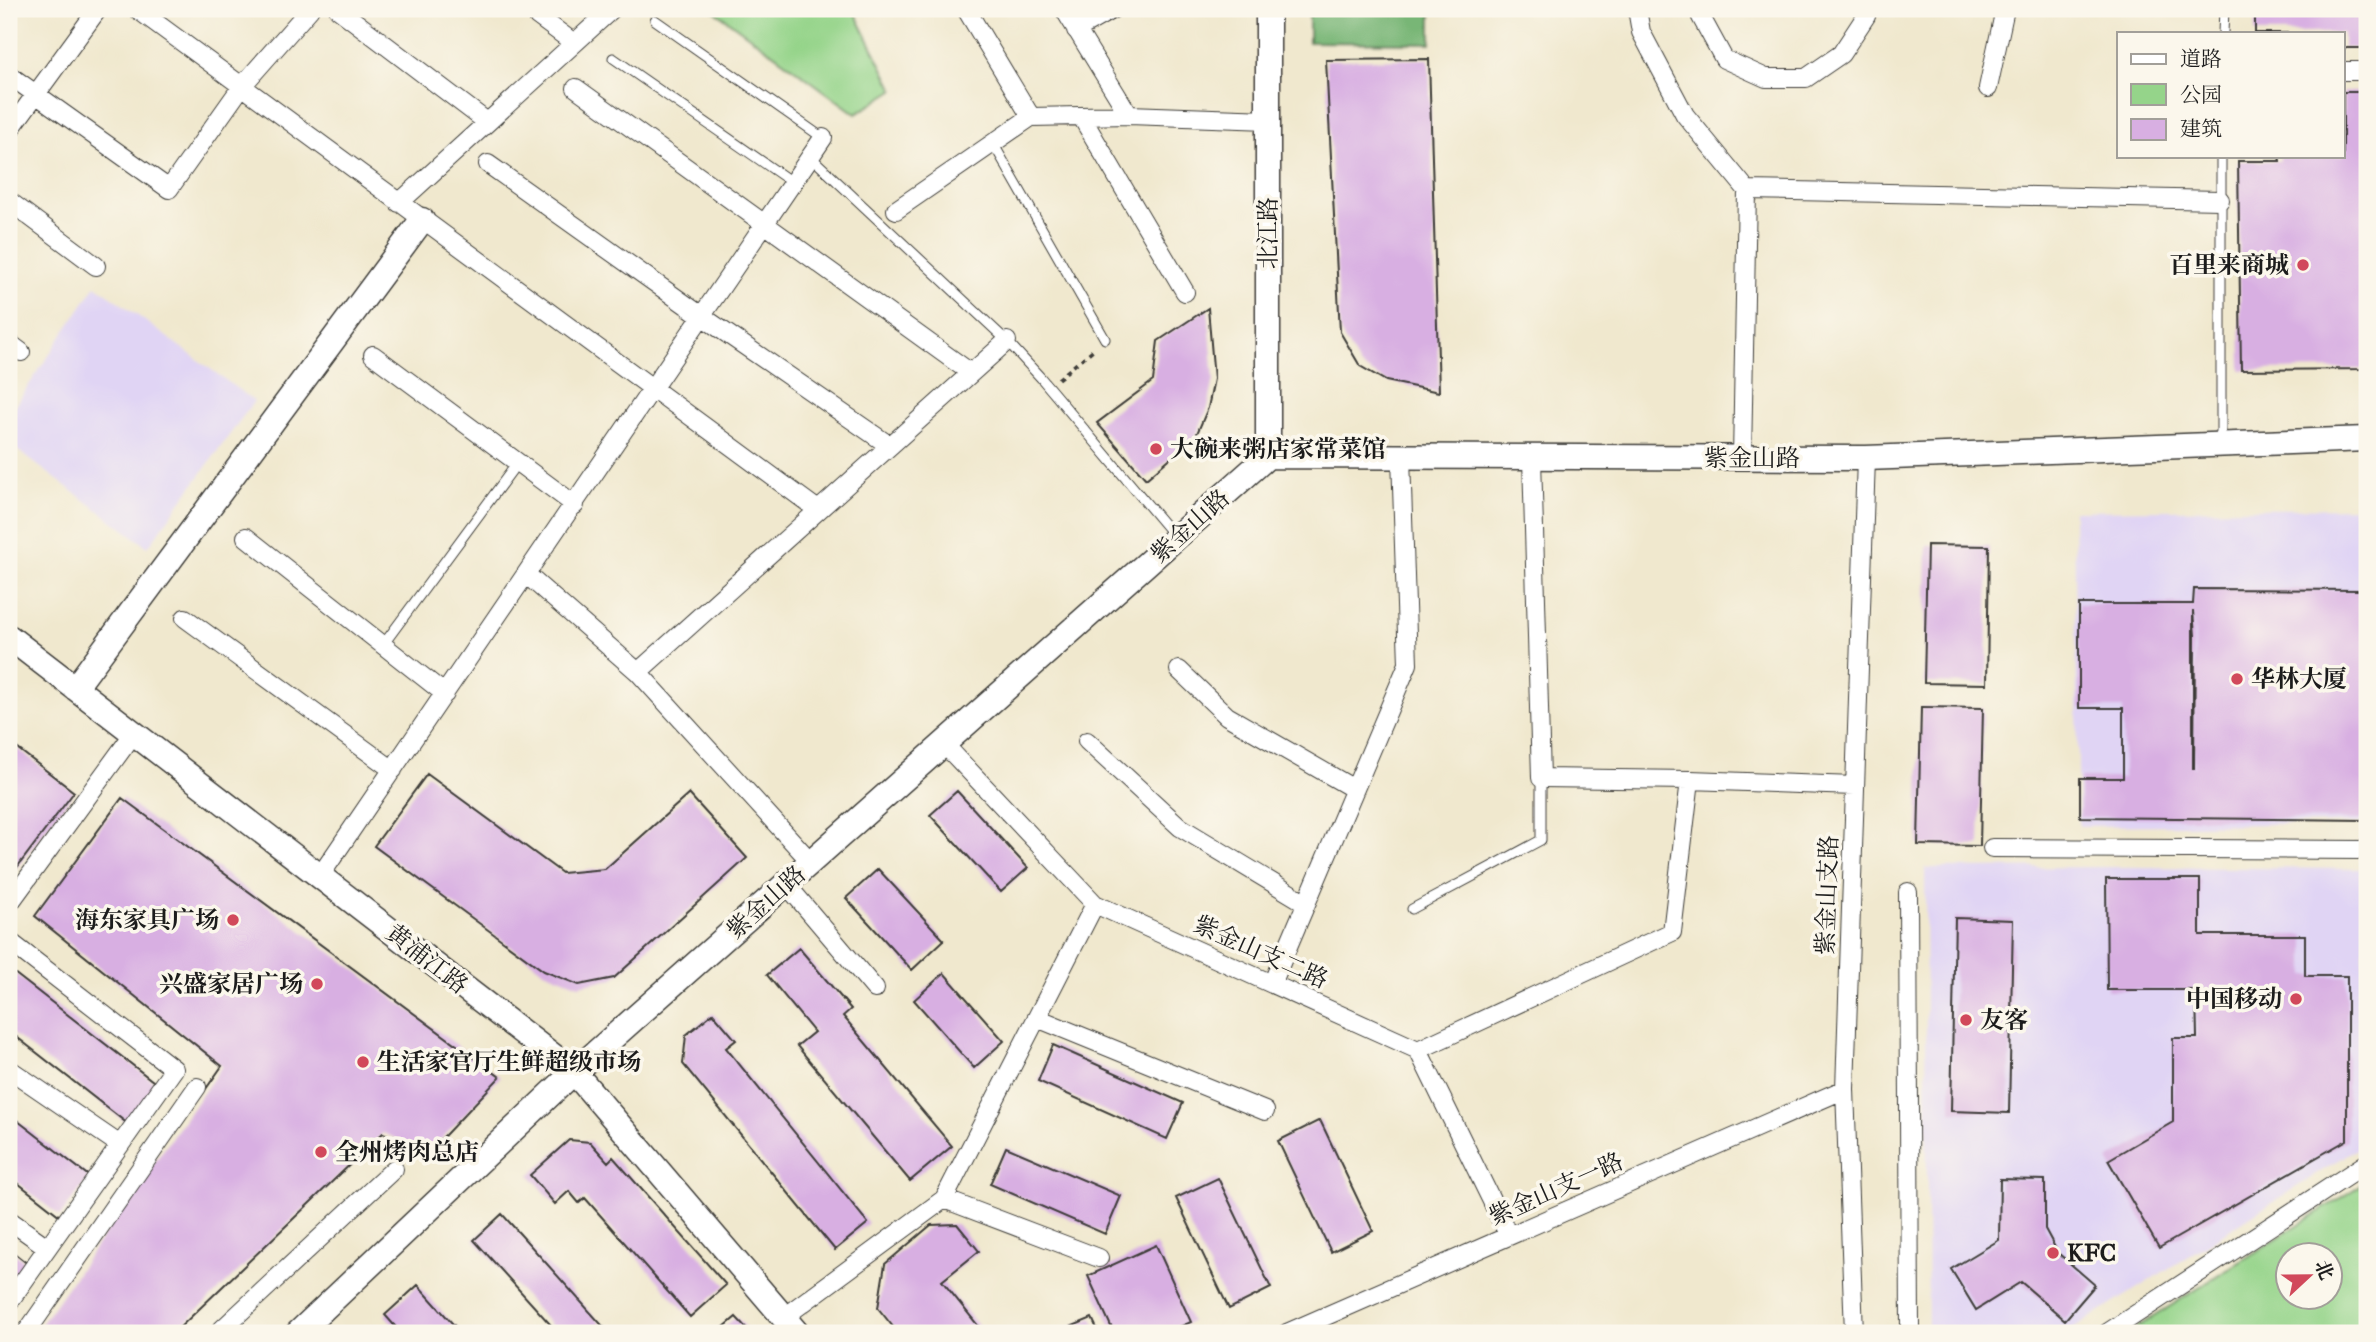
<svg xmlns="http://www.w3.org/2000/svg" width="2376" height="1342" font-family="'IM FELL Great Primer','Noto Serif SC',serif">
	<style>
		.built { fill: #e0d4f4 }
		.green { fill: #95d48a; stroke: #587853; stroke-width: 2; fill-rule: evenodd }
		.forest { fill: #78b676; stroke: #4a6949; stroke-width: 2 }
		.building { fill: #d8afe2; fill-rule: evenodd }
		.lines { fill: none; stroke-linecap: round; stroke-linejoin: round }
		.lane-casing { stroke: #3c3b37; stroke-width: 11 }
		.street-casing { stroke: #3c3b37; stroke-width: 20 }
		.secondary-casing { stroke: #3c3b37; stroke-width: 27 }
		.path { stroke: #3c3b37; stroke-width: 3.5; stroke-dasharray: 5 5; stroke-linecap: butt }
		.lane { stroke: #fff; stroke-width: 9 }
		.street { stroke: #fff; stroke-width: 18 }
		.secondary { stroke: #fff; stroke-width: 24 }
		.poi-dot { fill: #d1495b; stroke: #fbf7ec; stroke-width: 2.5 }
		.labels { text-anchor: middle; stroke-width: 7; stroke-linejoin: round; paint-order: stroke }
		.street-label { font-size: 24px; fill: #1c1c1c; stroke: #fbf7ec }
		.poi-label { font-size: 24px; font-weight: bold; fill: #1c1c1c; stroke: #fbf7ec; text-anchor: start }
	</style>
	<rect width="100%" height="100%" fill="#fbf7ec"/>
	<filter id="ink" filterUnits="userSpaceOnUse"><feTurbulence type="fractalNoise" baseFrequency=".0143" numOctaves="2"/><feDisplacementMap in="SourceGraphic" scale="14" xChannelSelector="R" yChannelSelector="G"/><feConvolveMatrix kernelMatrix="1 2 1 2 8 2 1 2 1" color-interpolation-filters="sRGB"/></filter>
	<filter id="wash" filterUnits="userSpaceOnUse"><feTurbulence type="fractalNoise" baseFrequency=".00686" numOctaves="4" result="noise"/><feDisplacementMap in="SourceGraphic" scale="28" xChannelSelector="R" yChannelSelector="G"/><feGaussianBlur stdDeviation="1.57" result="paint"/><feColorMatrix in="noise" values="0 0 0 0 0 0 0 0 0 0 0 0 0 0 0 0 0 1.4 0 .05"/><feComposite in="paint" operator="in"/></filter>
	<g filter="url(#wash)">
		<rect width="100%" height="100%" fill="#f0e8ce"/>
		<path class="built" d="M96 285 254 401 148 547 9 444V415Z
			M2367 508V823L2079 826 2074 511Z
			M2133 867 2366 869 2358 1148 2067 1333H1928L1925 868Z"/>
		<path class="green" d="M712 9H853L894 90 856 114Z
			M2367 1181V1333H2128ZM2288 1254H2330V1296H2288Z"/>
		<path class="forest" d="M1309 9H1431V43L1309 42Z"/>
		<g id="blocks">
			<path class="building" d="M2255 9H2367V48H2343V33H2255Z
				M1429 59 1439 392 1386 381 1360 366 1340 332 1326 60Z
				M2343 92H2367V369L2241 370 2238 161H2280L2279 156H2343Z
				M1208 308 1214 379 1208 408 1196 436 1146 479 1097 423 1153 381 1158 341Z
				M1927 545 1989 546 1987 684 1924 683Z
				M2194 589 2367 590V820L2080 817V778H2123V708H2079V604H2193ZM2193 611 2195 636 2194 768H2193Z
				M1921 707 1983 708 1980 846 1918 845Z
				M9 742 74 792 9 878Z
				M427 774 562 873 605 869 689 794 747 858 614 978 579 985 544 971 374 846Z
				M957 791 1028 868 1001 892 930 815Z
				M122 798 500 1077 429 1152 383 1133 174 1333H35L222 1066 35 916Z
				M878 869 944 940 912 970 846 898Z
				M2106 879H2200V935H2305V976H2347V1140L2159 1248 2108 1160 2173 1122V1038H2197L2196 990H2107Z
				M1955 918 2013 920 2009 1113 1951 1111Z
				M799 948 851 1009 843 1016 952 1146 910 1181 797 1046 814 1032 767 975Z
				M9 969 158 1085 128 1124 9 1031Z
				M944 973 1004 1041 974 1068 914 1000Z
				M713 1013 736 1040 726 1048 868 1223 835 1250 683 1064 686 1035Z
				M1053 1045 1183 1103 1167 1139 1038 1081Z
				M9 1114 90 1177 60 1216 9 1176Z
				M1320 1120 1373 1231 1331 1252 1278 1141Z
				M569 1140 590 1142 608 1162 613 1157 726 1285 690 1317 585 1198 579 1203 569 1191 555 1204 530 1175Z
				M1006 1147 1121 1196 1105 1234 990 1184Z
				M1218 1178 1271 1288 1229 1309 1176 1198Z
				M2000 1179 2045 1180V1229L2058 1253 2095 1285 2065 1320 2021 1282 1976 1310 1951 1269 1999 1240Z
				M502 1214 609 1333H558L474 1240Z
				M957 1224 979 1251 942 1281 984 1333H898L878 1308 885 1264 931 1225Z
				M1156 1245 1191 1322 1166 1333H1114L1088 1276Z
				M9 1249 29 1265 9 1291Z
				M418 1285 461 1333H401L385 1315Z
				M736 1317 751 1333H717Z
				M1092 1318 1099 1333H1056Z"/>
		</g>
	</g>
	<g filter="url(#ink)">
		<use href="#blocks" fill-opacity="0" stroke="#3c3b37" stroke-width="2"/>
		<g class="lines">
			<g class="lane-casing">
				<path id="lane" d="M655 20 823 138
					M2223 33 2224 9
					M613 58 793 183
					M993 143 1105 339
					M2221 156V444
					M811 157 1007 341 1041 378 1175 537
					M383 645 518 462
					M1412 909 1541 840V778"/>
			</g>
			<g class="street-casing">
				<path id="street" d="M137 9 818 510
					M338 9 487 122
					M528 9 574 43
					M966 9 1031 117
					M1064 9 1129 115 1268 120
					M1637 9 1641 32 1685 115 1747 190 1742 458
					M1699 9 1701 17 1724 59 1766 78H1806L1841 54 1866 16 1868 9
					M1076 30 1113 9
					M2343 71H2367
					M9 75 169 189 242 86 310 9
					M576 88 971 373
					M1988 88 2005 9
					M1081 116 1185 292
					M9 131 98 9
					M488 164 703 317 890 446
					M1747 190 2220 200
					M9 201 96 266
					M399 203 612 9
					M896 210 1031 117 1129 115
					M9 343 21 352
					M373 355 575 505
					M1532 458 1541 778 1690 780
					M246 537 445 694
					M527 575 638 672 811 862
					M185 618 393 770
					M1179 670 1227 716 1354 789
					M638 672 1007 341
					M1087 741 1180 827 1306 903
					M944 744 1095 904 1418 1050 1509 1236
					M1992 848 2367 850
					M320 876 823 138
					M786 884 875 989
					M1908 892 1910 1333
					M9 904 134 733
					M9 941 174 1069 9 1302
					M1272 984 1408 664 1401 457
					M1037 1018 1265 1111
					M1418 1050 1672 932 1690 780 1855 786
					M9 1069 120 1145
					M944 1199 1099 1258
					M9 1220 47 1247
					M784 1317 944 1199 1095 904
					M26 1333 197 1087
					M218 1333 394 1169
					M1287 1333 1845 1089
					M1854 1333 1845 1089 1866 458
					M2107 1333 2367 1163"/>
			</g>
			<g class="secondary-casing">
				<path id="secondary" d="M1268 9V456
					M9 637 574 1072 797 1333
					M75 688 422 220
					M298 1333 574 1072 1268 456 1866 458 2367 439"/>
			</g>
			<path class="path" d="M1058 379 1095 348"/>
			<use href="#lane" class="lane"/>
			<use href="#street" class="street"/>
			<use href="#secondary" class="secondary"/>
		</g>
	</g>
	<g class="poi-dot">
		<circle cx="2303" cy="265" r="7"/>
		<circle cx="1156" cy="449" r="7"/>
		<circle cx="2237" cy="679" r="7"/>
		<circle cx="233" cy="920" r="7"/>
		<circle cx="317" cy="984" r="7"/>
		<circle cx="2296" cy="999" r="7"/>
		<circle cx="1966" cy="1020" r="7"/>
		<circle cx="363" cy="1062" r="7"/>
		<circle cx="321" cy="1152" r="7"/>
		<circle cx="2053" cy="1253" r="7"/>
	</g>
	<g class="labels">
		<g class="street-label">
			<text transform="translate(1268 233) rotate(-90)" y="8">北江路</text>
			<text x="1752" y="466">紫金山路</text>
			<text transform="translate(1190 526) rotate(-42)" y="8">紫金山路</text>
			<text transform="translate(1827 895) rotate(-88)" y="8">紫金山支路</text>
			<text transform="translate(766 902) rotate(-42)" y="8">紫金山路</text>
			<text transform="translate(1261 952) rotate(24)" y="8">紫金山支二路</text>
			<text transform="translate(427 959) rotate(38)" y="8">黄浦江路</text>
			<text transform="translate(1556 1189) rotate(-24)" y="8">紫金山支一路</text>
		</g>
		<g class="poi-label">
			<text x="2289" y="273" text-anchor="end">百里来商城</text>
			<text x="1170" y="457">大碗来粥店家常菜馆</text>
			<text x="2251" y="687">华林大厦</text>
			<text x="219" y="928" text-anchor="end">海东家具广场</text>
			<text x="303" y="992" text-anchor="end">兴盛家居广场</text>
			<text x="2282" y="1007" text-anchor="end">中国移动</text>
			<text x="1980" y="1028">友客</text>
			<text x="377" y="1070">生活家官厅生鲜超级市场</text>
			<text x="335" y="1160">全州烤肉总店</text>
			<text x="2067" y="1261">KFC</text>
		</g>
	</g>
	<rect width="2376" height="1342" fill="none" stroke="#fbf7ec" stroke-width="35"/>
	<rect x="2117" y="32" width="228" height="126" fill="#fbf7ec" stroke="#a29f99" stroke-width="2"/>
	<rect x="2131" y="54" width="35" height="10" fill="#ffffff" stroke="#a29f99" stroke-width="2"/>
	<text x="2180" y="66" font-size="21" fill="#1c1c1c">道路</text>
	<rect x="2131" y="84" width="35" height="21" fill="#95d48a" stroke="#a29f99" stroke-width="2"/>
	<text x="2180" y="102" font-size="21" fill="#1c1c1c">公园</text>
	<rect x="2131" y="119" width="35" height="21" fill="#d8afe2" stroke="#a29f99" stroke-width="2"/>
	<text x="2180" y="136" font-size="21" fill="#1c1c1c">建筑</text>
	<g transform="translate(2309 1276) rotate(68)"><circle r="33" fill="#fbf7ec" stroke="#a29f99" stroke-width="2"/>
	<path d="M0-5L12 26L0 18L-12 26Z" fill="#d1495b"/>
	<text y="-10" font-size="19" font-weight="bold" text-anchor="middle" fill="#1c1c1c">北</text>
	</g>
</svg>
